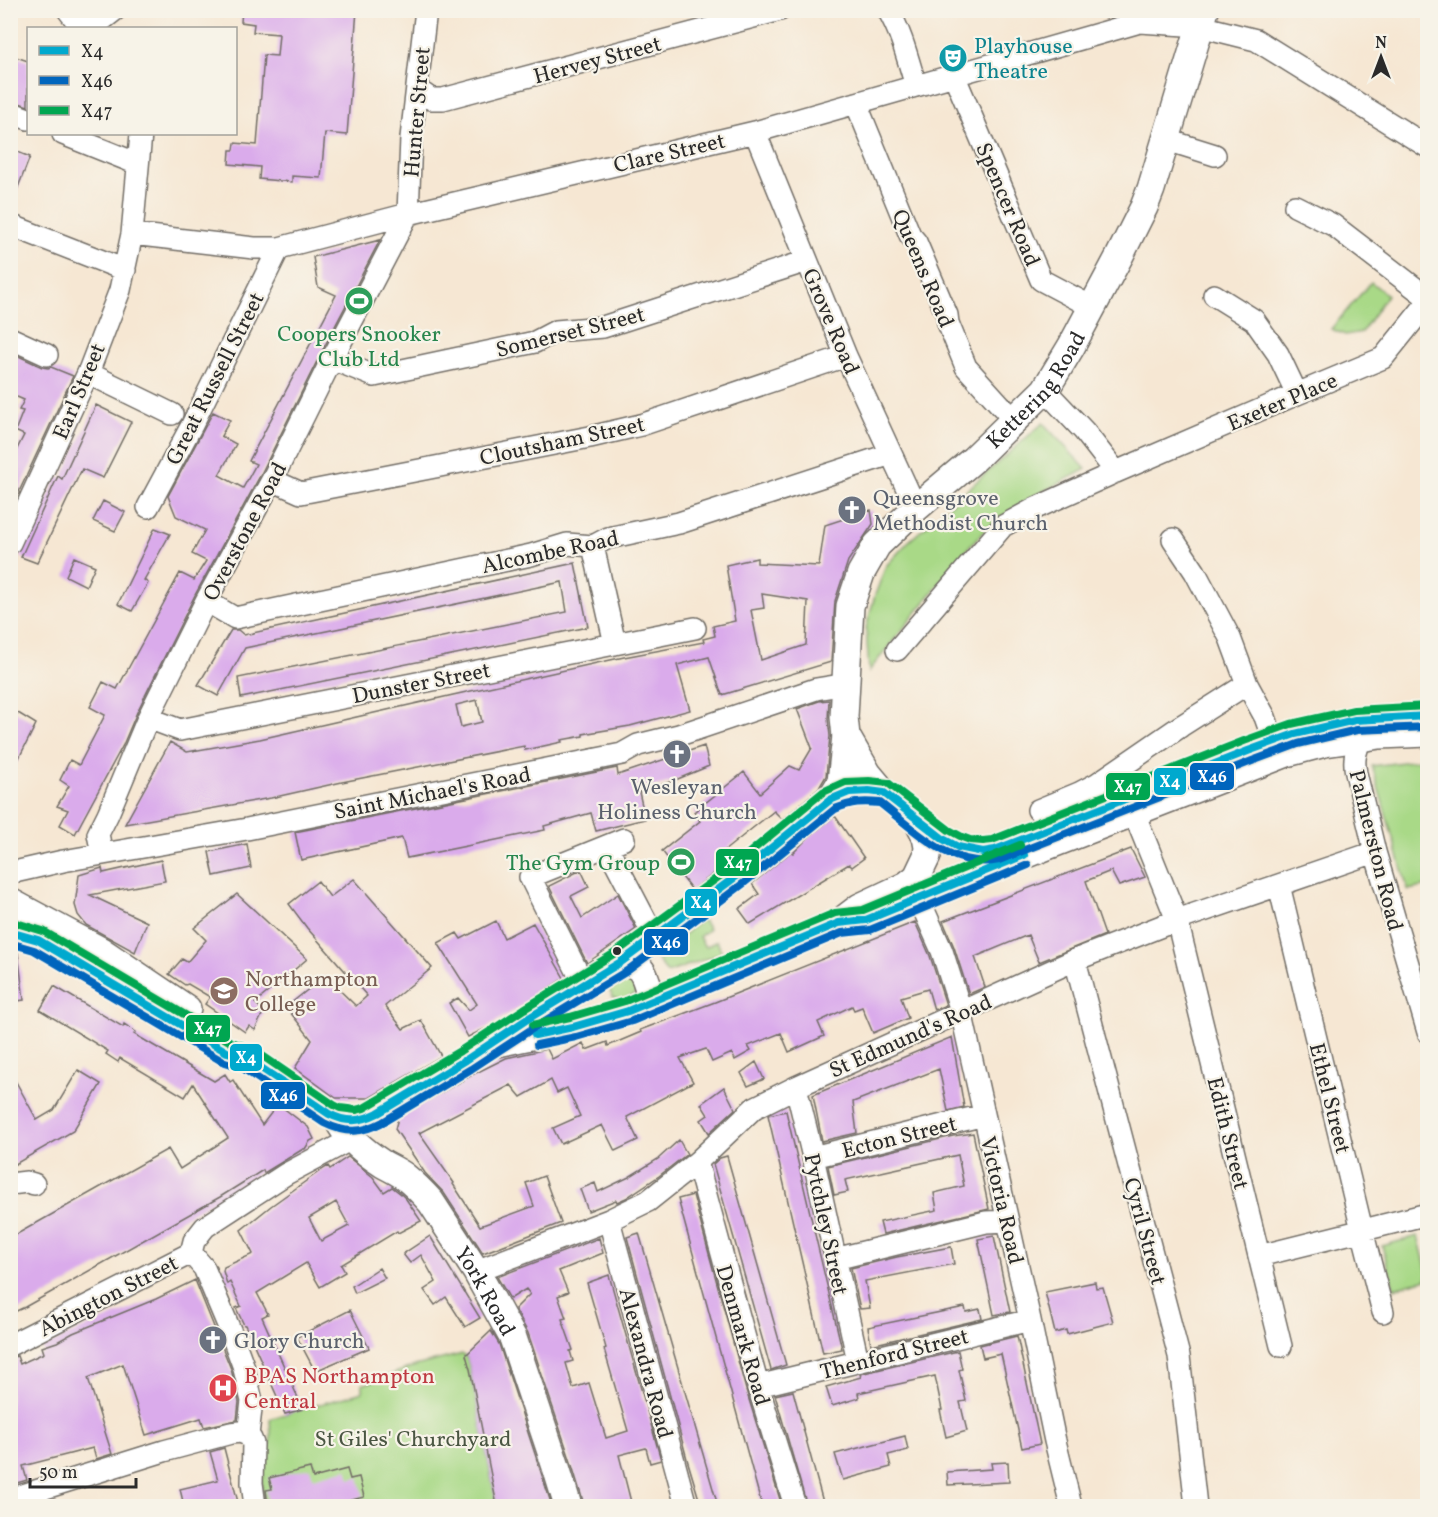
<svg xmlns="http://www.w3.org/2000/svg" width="1438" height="1517" font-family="Vollkorn,serif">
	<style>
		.green { fill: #a9d987; stroke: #6a8259; stroke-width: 1.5 }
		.building { fill: #daabeb; fill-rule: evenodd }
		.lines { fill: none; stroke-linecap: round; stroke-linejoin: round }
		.minor-casing { stroke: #726d66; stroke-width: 24 }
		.major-casing { stroke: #726d66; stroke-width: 30 }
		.minor { stroke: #fff; stroke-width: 21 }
		.major { stroke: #fff; stroke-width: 27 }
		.bus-1-casing { stroke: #f7f3e8; stroke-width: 12 }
		.bus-2-casing { stroke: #f7f3e8; stroke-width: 12 }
		.bus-3-casing { stroke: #f7f3e8; stroke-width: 12 }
		.bus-1 { stroke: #00a9ce; stroke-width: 8 }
		.bus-2 { stroke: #0065bd; stroke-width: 8 }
		.bus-3 { stroke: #00a651; stroke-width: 8 }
		.bus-dot { fill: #2b2b2b; stroke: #f7f3e8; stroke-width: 2 }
		.labels { text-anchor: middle; stroke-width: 4.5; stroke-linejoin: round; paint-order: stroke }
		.culture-label { font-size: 22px; fill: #0d838f; stroke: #f7f3e8; text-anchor: start }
		.street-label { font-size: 22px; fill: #2b2b2b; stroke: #f7f3e8 }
		.leisure-label { font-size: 22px; fill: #27864d; stroke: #f7f3e8 }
		.worship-label { font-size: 22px; fill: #5b616d; stroke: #f7f3e8; text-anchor: start }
		.education-label { font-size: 22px; fill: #785e54; stroke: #f7f3e8; text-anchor: start }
		.health-label { font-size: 22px; fill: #be3a42; stroke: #f7f3e8; text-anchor: start }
		.park-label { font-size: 22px; fill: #4a5642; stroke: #f7f3e8 }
		.line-badge { stroke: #f7f3e8; stroke-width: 2 }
		.badge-label { font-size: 16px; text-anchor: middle; font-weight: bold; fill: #fff }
	</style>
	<rect width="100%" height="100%" fill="#f7f3e8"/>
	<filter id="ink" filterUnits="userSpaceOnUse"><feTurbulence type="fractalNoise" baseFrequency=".0167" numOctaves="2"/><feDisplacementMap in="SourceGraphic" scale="12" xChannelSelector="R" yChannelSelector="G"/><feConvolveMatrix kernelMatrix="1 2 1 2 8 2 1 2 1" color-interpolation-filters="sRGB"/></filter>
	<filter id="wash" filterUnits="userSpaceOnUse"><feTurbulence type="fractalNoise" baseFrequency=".008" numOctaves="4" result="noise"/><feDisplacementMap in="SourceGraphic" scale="24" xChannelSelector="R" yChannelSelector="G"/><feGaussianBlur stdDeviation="1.35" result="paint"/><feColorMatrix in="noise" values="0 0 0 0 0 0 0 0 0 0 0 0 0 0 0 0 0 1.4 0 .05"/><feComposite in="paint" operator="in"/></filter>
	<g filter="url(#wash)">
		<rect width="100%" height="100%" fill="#f6e7d3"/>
		<path class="green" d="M1371 282 1387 295 1362 332 1345 335 1331 329Z
			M1043 423 1086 469 1029 499 995 521 972 543 869 671 866 628 875 595 886 566 908 542Z
			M1427 759V886L1408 890 1372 766Z
			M702 919 709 929 699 937 705 947 717 941 722 953 667 973 656 958Z
			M633 972 638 993 622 1001 613 997 608 988 611 979Z
			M1418 1236 1427 1271V1279L1394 1288 1382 1246Z
			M462 1354 467 1358 470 1369 497 1506H265L262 1491V1476L271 1437 270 1419C300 1408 332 1402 362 1392V1385L415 1366Z"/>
		<g id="blocks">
			<path class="building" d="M242 10H357L347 135 325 133 321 178 292 176V182L259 179 260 167 229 164 230 150H234L235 143 257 145 264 55 277 56 279 34 253 32 254 24 241 22Z
				M10 55 28 61V106L10 100Z
				M10 149 30 157 11 205H10Z
				M380 240 321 353 261 474 195 595 137 712 123 745 75 834 60 825 68 810 57 806 69 786 60 780 70 760 79 765 105 715 90 707 103 682 117 689 180 573 194 580 206 561 192 554 205 530 176 516 168 496 213 412 230 420 221 436 236 444 219 475 243 488 256 464 249 461 336 295 318 287 313 257Z
				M10 352 42 367 48 368 51 367 73 376 10 511V463L24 435 15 431 23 411 19 410 24 400 10 394Z
				M96 405 131 422 103 478 82 469 37 563 21 557 58 476 62 479Z
				M103 501 125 512 115 531 93 521Z
				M871 510 873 524 848 561 835 601 831 662 722 695 709 657 677 665 690 710 630 726 583 734V736L561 740 562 742 525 750 524 746 342 782 271 798 125 824 170 742 187 752 260 739 453 695 624 657 704 642 703 639 715 636 713 626 735 621 726 565 757 558V563L819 566 825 525ZM762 594 808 601 806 645 761 660 751 610 764 608ZM477 700 482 722 461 727 456 705Z
				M155 528 170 534 144 580 148 583 132 611 118 604Z
				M74 557 95 566 86 586 66 576Z
				M575 563 588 627 241 698 238 678 567 612 562 582 245 648 218 696 198 685 231 630H238L244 635Z
				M829 700 828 719 830 736 826 776 819 788 782 819 774 811 724 851 731 860 692 890 662 851 700 821 694 812 744 772 760 793 790 766 799 770 812 748 797 709 819 701Z
				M10 708 36 724 10 776Z
				M704 746 709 766 673 781 639 792 645 819 596 831 591 813 544 826 545 830 407 858 402 838 301 860 295 832 617 768 618 775Z
				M835 816 864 858 852 867 849 864 750 924 739 909 759 894 752 884 791 852 793 853 808 838Z
				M247 844 251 868 214 876 209 852Z
				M1131 849 1145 877 1119 886 1111 871 1086 881 1105 935 1039 962 1028 935 975 957 985 987 969 994 954 947 943 921Z
				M161 860 165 881 90 895 147 922 135 952 86 925 78 915 75 905 79 875 102 868 103 873Z
				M581 870 589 887 571 896 582 918 618 894 636 929 587 963 549 886Z
				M354 879 432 968 385 1006 403 1029 421 1020 441 1056 369 1098H336L295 1068 312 1040 286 1007 325 976 356 1006 367 996 307 928 289 904 318 881 330 897Z
				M237 894 307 959 255 1003 264 1011 255 1030 249 1026 245 1032 205 1004 210 997 188 984 185 985 169 974 182 959 187 962 206 940 194 928Z
				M496 921 504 938 533 923 564 978 488 1027 468 1037 449 1003 458 998 469 1010 477 1004 438 943 457 933 461 939Z
				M915 922 930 956 946 1005 934 1010 928 989 901 997 908 1018 873 1033 862 1007 854 1010 852 1006 818 1022 824 1036 789 1052 781 1033 748 1046 751 1051 735 1060 732 1053 712 1062 706 1049 680 1058 693 1082 627 1117 638 1140 615 1151 602 1125 561 1144 553 1128 580 1116 567 1088 557 1093 551 1080 521 1097 511 1085 419 1133 454 1183 453 1184 480 1226 534 1206 526 1183 544 1176 561 1223 483 1253 444 1193 425 1173 395 1129 398 1118 474 1074 506 1058 547 1049 552 1059 583 1043 586 1050 607 1042 608 1046 641 1032 640 1030 715 1002Z
				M10 953H18L24 1000 10 1002Z
				M54 986 123 1027 124 1024 136 1032 134 1034 214 1081 225 1074 230 1082 233 1080 262 1125 278 1104 308 1127 314 1139 310 1141 305 1149H303L264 1173 263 1170 220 1197 25 1307 10 1314V1238L168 1149 180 1169 228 1138 193 1084 185 1097 120 1058 118 1062 106 1054 108 1051 40 1010Z
				M952 1037 964 1107 948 1111 939 1069 853 1102 857 1133 822 1141 813 1095Z
				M756 1062 764 1079 748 1086 741 1073Z
				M78 1070 101 1084 73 1131 10 1167V1071L37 1120 54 1110Z
				M724 1087 735 1109 709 1133 701 1120 708 1115 701 1104Z
				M786 1111 842 1349 823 1353 768 1115Z
				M973 1133 989 1209 883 1234 880 1222 937 1210 934 1193 964 1186 958 1155 845 1180 848 1192 834 1195 828 1166 953 1136Z
				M679 1140 687 1154 659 1176 626 1198 617 1202 616 1200 588 1211 580 1189 595 1183 598 1192 629 1177 658 1159Z
				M727 1156 786 1365 771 1370 713 1164 720 1158Z
				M348 1157 373 1177 384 1192 392 1187 401 1194 406 1199 421 1221 398 1233 397 1231 341 1265 345 1272 320 1287 306 1263 257 1293 268 1314 262 1317 303 1409 285 1414 245 1325H244L236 1308 241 1306 230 1282 227 1284 223 1271 224 1267 253 1254 241 1230 271 1206 320 1171 328 1166 330 1169ZM336 1202 349 1226 321 1241 309 1218Z
				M693 1195 746 1390 782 1506H762L678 1199Z
				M639 1233 718 1506H701L687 1459 627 1237Z
				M430 1236 480 1318 465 1327 446 1297 435 1305 424 1290 436 1282 421 1255 410 1263 403 1254Z
				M994 1236 1010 1312 994 1315 978 1239Z
				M599 1238 603 1253 559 1271 568 1292 558 1296 566 1318 562 1319 573 1350 570 1351 573 1361 566 1363 573 1388 589 1383 606 1438 628 1431 604 1349 606 1348 587 1283 609 1275 661 1460 650 1463 646 1448 619 1455 632 1506H583V1501L571 1462 528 1333 515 1309 530 1294 526 1289 510 1299 497 1277Z
				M951 1247 954 1264 865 1281 870 1308 860 1309 851 1268 897 1257Z
				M379 1268 385 1278 355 1293 352 1286Z
				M195 1280 231 1369 239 1402 237 1420 204 1427 201 1418 146 1435 123 1364 88 1378 112 1454 96 1459 93 1448 23 1466 27 1480 10 1485V1358L17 1356 20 1364 44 1353 42 1347 57 1342 73 1333 156 1299Z
				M1095 1282 1096 1288 1103 1287 1113 1322 1067 1334 1066 1330 1055 1333 1045 1292Z
				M965 1307 966 1312 980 1309 982 1319 871 1345 868 1327Z
				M350 1310 369 1348 315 1371 297 1337Z
				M491 1331 499 1344 552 1506H497L470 1369 466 1355Z
				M1017 1336 1040 1444 1022 1448 1001 1354 983 1358 980 1345Z
				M958 1351 962 1369 959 1370 966 1401 960 1402 967 1431 946 1437 940 1410H942L935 1376 858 1393 859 1398 832 1406 826 1387 861 1377 860 1374Z
				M793 1391 824 1506H807L784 1426 775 1395Z
				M905 1436 908 1450 888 1455 891 1467 843 1480 835 1454Z
				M224 1448 239 1506H184L180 1489 218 1480 210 1452Z
				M1008 1462 1009 1482 948 1485 947 1472 992 1469 991 1463Z
				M310 1468 313 1478 347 1469 350 1479 359 1477 364 1497 351 1500 352 1506H268L266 1490 272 1489 269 1478Z"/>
		</g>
	</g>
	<g filter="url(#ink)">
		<use href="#blocks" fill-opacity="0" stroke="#726d66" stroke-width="1.5"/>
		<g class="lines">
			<g class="minor-casing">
				<path id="minor" d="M68 10 82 28
					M888 10C902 34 908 60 916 86
					M92 28 115 10
					M954 75 1041 280 1092 307
					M417 89 431 99H443L780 10
					M856 103 910 235 916 242 947 315 948 323 966 367 1014 420
					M10 112 28 119
					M755 132 846 356 916 508
					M63 134 138 164
					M1167 140 1215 155
					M1295 206 1333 225 1428 298
					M10 225 125 270
					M132 234 254 248H279L408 214 755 132 1140 22 1200 26 1256 40 1428 147
					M1214 295 1254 320 1278 354 1297 394
					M10 338 47 355
					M332 359 374 376 535 342 556 331 603 327 807 261
					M88 373 172 414
					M1045 390 1084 431 1116 472
					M272 480 301 493 590 437 641 425 846 356
					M148 507 192 425 279 248
					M1173 539 1195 572 1230 638 1247 684 1265 717 1279 756
					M10 543 88 373 120 290 132 234 141 134
					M593 546 615 644
					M206 601 235 618 531 555 567 544 593 546 608 538 679 523 891 454
					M897 650 1003 526 1036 508 1116 472 1297 394 1383 358 1428 302
					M148 718 180 730 695 628
					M1361 738C1356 751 1353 759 1356 773L1375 852 1428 1032
					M1128 798 1177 920 1281 1346
					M1038 810 1079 793 1098 783 1181 726 1247 684
					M607 846 655 938
					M102 854 98 834 108 814 148 718 206 601 272 480 332 359 408 214 411 138 426 10
					M10 873 63 861 247 829 622 754 638 745 679 735 816 689 847 684
					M1279 885 1362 1230 1383 1312
					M919 899 942 951 961 1011 1030 1320 1055 1441 1071 1506
					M1075 960 1179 1356 1196 1506
					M584 985 530 877 624 839
					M796 1087 813 1157 858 1361
					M813 1157 984 1115
					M697 1162 758 1386 795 1506
					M10 1184 27 1182 34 1184
					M609 1220 686 1506
					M191 1253 204 1268 230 1330 243 1365 252 1401 248 1435 251 1439 253 1444 252 1483 255 1506
					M1259 1256 1428 1214
					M835 1259 986 1222 1008 1221
					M476 1271 609 1220 648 1201 697 1162 754 1108 796 1087 1075 960 1177 920 1375 852
					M10 1345 191 1253 194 1241 205 1227 286 1174 348 1141
					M758 1386 1030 1320
					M10 1499 164 1451 231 1433 240 1432 248 1435"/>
			</g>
			<g class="major-casing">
				<g id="major">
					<path d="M846 736 868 774 884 793"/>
					<path id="s1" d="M830 800 841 782 846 736 844 717 850 606 861 573 877 545 916 508 974 459 1045 390 1071 347 1119 257 1144 207 1151 189 1205 10"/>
					<path d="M918 819C940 837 964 859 995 849 1003 847 1010 843 1018 840"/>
					<path d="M10 902 101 951 187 1009"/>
					<path d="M886 912 1047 846 1287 753 1325 743 1380 735 1428 733"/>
					<path d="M10 923 227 1052 245 1057 329 1114C342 1120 354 1121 368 1118L466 1060 529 1018 621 962 655 938 738 875 830 800 854 791H869L884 793 915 816 926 837 928 847 927 856 917 877 907 885 860 907 839 923 628 1011 573 1027 488 1045"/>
					<path d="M621 962C627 963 635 964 640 969 646 976 650 992 651 1001"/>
					<path id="s2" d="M337 1118C346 1137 366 1153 383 1164 390 1168 397 1171 404 1176 414 1184 423 1193 431 1202L476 1271 513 1338 556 1467 568 1506"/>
				</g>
			</g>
			<use href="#minor" class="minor"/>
			<use href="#major" class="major"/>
			<g class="bus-1-casing">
				<path id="bus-1" d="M10 932 38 940 227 1052 245 1057 329 1114C347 1123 360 1122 378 1113L466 1060 529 1018 621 962 738 875 830 800 849 792 869 791 884 793 943 839 958 847 983 852 995 850 1248 751 1295 734 1355 720 1428 716
					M535 1035 573 1027 628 1011 839 923 866 920 1024 855"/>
			</g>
			<g class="bus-2-casing">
				<path id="bus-2" d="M10 943 34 950 222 1061 241 1067 324 1123C346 1134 362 1133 383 1122L471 1069 535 1027 627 971 744 883 835 809C852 802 862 801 880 803 915 830 951 870 999 860L1252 761 1298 744 1357 730 1428 727
					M537 1045 576 1037 632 1021 842 933 870 930 1028 865"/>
			</g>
			<g class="bus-3-casing">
				<path id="bus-3" d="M13 922 43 931 231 1042 251 1048 334 1105 340 1108 356 1110 364 1108 460 1051 524 1009 615 953 732 867 823 792 845 782 869 781 888 783 949 830 962 837 970 840 983 841 992 840 1244 741 1291 724 1354 710 1428 706
					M533 1025 570 1017 625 1001 835 913 863 910 1020 845"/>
			</g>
			<use href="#bus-1" class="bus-1"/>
			<use href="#bus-2" class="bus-2"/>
			<use href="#bus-3" class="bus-3"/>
		</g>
	</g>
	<defs>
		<g id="theatre-disc" transform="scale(1.5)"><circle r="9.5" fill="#0f9aa8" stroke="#f7f3e8"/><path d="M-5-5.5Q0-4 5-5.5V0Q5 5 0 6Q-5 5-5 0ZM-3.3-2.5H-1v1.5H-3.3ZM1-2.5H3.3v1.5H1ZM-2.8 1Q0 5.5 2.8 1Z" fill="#fff"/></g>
		<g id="stadium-disc" transform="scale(1.5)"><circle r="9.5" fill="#2e9e5b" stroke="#f7f3e8"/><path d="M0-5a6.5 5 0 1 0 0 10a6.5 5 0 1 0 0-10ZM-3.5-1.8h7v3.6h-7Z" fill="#fff"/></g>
		<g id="church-disc" transform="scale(1.5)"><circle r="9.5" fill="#6b7280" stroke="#f7f3e8"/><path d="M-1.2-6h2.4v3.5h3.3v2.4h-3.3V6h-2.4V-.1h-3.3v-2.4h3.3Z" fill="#fff"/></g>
		<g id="university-disc" transform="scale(1.5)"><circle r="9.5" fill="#8d6e63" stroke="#f7f3e8"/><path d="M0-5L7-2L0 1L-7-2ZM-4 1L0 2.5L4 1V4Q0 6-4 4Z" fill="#fff"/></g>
		<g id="hospital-disc" transform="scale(1.5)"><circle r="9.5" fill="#e0444e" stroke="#f7f3e8"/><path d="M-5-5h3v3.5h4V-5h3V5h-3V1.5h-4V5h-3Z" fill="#fff"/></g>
	</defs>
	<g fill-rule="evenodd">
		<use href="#theatre-disc" x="953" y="58"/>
		<use href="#stadium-disc" x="359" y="301"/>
		<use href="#church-disc" x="852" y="510"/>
		<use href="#church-disc" x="677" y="754"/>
		<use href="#stadium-disc" x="681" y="862"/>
		<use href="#university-disc" x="224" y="991"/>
		<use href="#church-disc" x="213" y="1340"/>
		<use href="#hospital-disc" x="223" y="1388"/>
	</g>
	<circle class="bus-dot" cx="617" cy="951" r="5"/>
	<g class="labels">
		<g class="culture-label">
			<text x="974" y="53">Playhouse<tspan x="974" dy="25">Theatre</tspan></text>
		</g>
		<g class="street-label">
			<text transform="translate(597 59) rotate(-15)" y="8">Hervey Street</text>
			<text transform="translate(416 112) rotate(-85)" y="8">Hunter Street</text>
			<text transform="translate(669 152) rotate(-13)" y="8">Clare Street</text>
			<text transform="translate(1009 204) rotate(67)" y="8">Spencer Road</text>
			<text transform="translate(924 268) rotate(67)" y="8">Queens Road</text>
			<text transform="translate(832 321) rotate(67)" y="8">Grove Road</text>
			<text transform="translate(570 331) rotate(-14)" y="8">Somerset Street</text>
			<text transform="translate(214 378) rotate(-63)" y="8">Great Russell Street</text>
			<text dy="8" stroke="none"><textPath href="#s1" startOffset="488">Kettering Road</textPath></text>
			<text transform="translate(78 391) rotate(-67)" y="8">Earl Street</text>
			<text transform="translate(1282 401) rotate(-23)" y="8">Exeter Place</text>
			<text transform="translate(562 440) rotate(-12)" y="8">Cloutsham Street</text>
			<text transform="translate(244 531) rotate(-62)" y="8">Overstone Road</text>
			<text transform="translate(550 551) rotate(-12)" y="8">Alcombe Road</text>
			<text transform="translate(421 682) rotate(-11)" y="8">Dunster Street</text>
			<text transform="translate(432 792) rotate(-11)" y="8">Saint Michael's Road</text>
			<text transform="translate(1377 850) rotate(76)" y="8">Palmerston Road</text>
			<text transform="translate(910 1035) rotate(-24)" y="8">St Edmund's Road</text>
			<text transform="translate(1331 1098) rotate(76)" y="8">Ethel Street</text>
			<text transform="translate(1229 1133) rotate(76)" y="8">Edith Street</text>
			<text transform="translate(899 1136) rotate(-14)" y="8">Ecton Street</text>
			<text transform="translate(1003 1200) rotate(77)" y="8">Victoria Road</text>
			<text transform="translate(827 1224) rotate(78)" y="8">Pytchley Street</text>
			<text transform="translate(1146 1231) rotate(75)" y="8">Cyril Street</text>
			<text dy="8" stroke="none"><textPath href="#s2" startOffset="232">York Road</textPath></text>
			<text transform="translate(108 1295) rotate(-27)" y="8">Abington Street</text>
			<text transform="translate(744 1335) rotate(74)" y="8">Denmark Road</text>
			<text transform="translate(894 1353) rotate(-14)" y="8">Thenford Street</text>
			<text transform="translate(647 1363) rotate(75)" y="8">Alexandra Road</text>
		</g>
		<g class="leisure-label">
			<text x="359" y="341">Coopers Snooker<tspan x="359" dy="25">Club Ltd</tspan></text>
			<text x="660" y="870" text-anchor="end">The Gym Group</text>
		</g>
		<g class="worship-label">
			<text x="873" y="505">Queensgrove<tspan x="873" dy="25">Methodist Church</tspan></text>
			<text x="677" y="794" text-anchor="middle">Wesleyan<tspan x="677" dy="25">Holiness Church</tspan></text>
			<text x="234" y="1348">Glory Church</text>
		</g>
		<g class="education-label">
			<text x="245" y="986">Northampton<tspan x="245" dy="25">College</tspan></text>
		</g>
		<g class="health-label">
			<text x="244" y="1383">BPAS Northampton<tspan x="244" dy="25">Central</tspan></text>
		</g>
		<g class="park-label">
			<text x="413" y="1446">St Giles' Churchyard</text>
		</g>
	</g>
	<g class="line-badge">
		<rect x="1189" y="762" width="46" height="29" rx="6" fill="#0065bd"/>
		<rect x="1153" y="767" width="34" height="29" rx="6" fill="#00a9ce"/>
		<rect x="1105" y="772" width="46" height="29" rx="6" fill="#00a651"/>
		<rect x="715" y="848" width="45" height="29" rx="6" fill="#00a651"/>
		<rect x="684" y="888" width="34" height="29" rx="6" fill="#00a9ce"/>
		<rect x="643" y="928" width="46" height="28" rx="6" fill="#0065bd"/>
		<rect x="185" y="1014" width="46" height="29" rx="6" fill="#00a651"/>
		<rect x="229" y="1043" width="34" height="29" rx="6" fill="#00a9ce"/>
		<rect x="260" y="1081" width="46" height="29" rx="6" fill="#0065bd"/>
	</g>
	<g class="badge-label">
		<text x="1212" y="782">X46</text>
		<text x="1170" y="787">X4</text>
		<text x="1128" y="792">X47</text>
		<text x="738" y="868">X47</text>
		<text x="701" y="908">X4</text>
		<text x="666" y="948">X46</text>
		<text x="208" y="1034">X47</text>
		<text x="246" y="1063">X4</text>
		<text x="283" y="1101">X46</text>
	</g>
	<rect width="1438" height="1517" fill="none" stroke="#f7f3e8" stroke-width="36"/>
	<rect x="27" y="27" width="210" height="108" fill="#f7f3e8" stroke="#a5a39c" stroke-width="1.5"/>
	<rect x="39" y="46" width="30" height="9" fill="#00a9ce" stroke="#a5a39c" stroke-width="1.5"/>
	<text x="81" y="57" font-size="18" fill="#2b2b2b">X4</text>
	<rect x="39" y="76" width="30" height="9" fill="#0065bd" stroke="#a5a39c" stroke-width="1.5"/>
	<text x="81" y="87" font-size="18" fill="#2b2b2b">X46</text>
	<rect x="39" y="106" width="30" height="9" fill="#00a651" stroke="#a5a39c" stroke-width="1.5"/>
	<text x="81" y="117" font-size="18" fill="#2b2b2b">X47</text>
	<g transform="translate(1381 57)" stroke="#f7f3e8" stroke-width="4.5" paint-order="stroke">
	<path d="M0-4.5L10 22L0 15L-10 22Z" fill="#2b2b2b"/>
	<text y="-9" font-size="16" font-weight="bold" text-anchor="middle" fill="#2b2b2b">N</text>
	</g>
	<path d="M30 1478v9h106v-9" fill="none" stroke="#2b2b2b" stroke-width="3"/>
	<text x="39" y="1478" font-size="18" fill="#2b2b2b" stroke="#f7f3e8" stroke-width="4.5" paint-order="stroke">50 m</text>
</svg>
